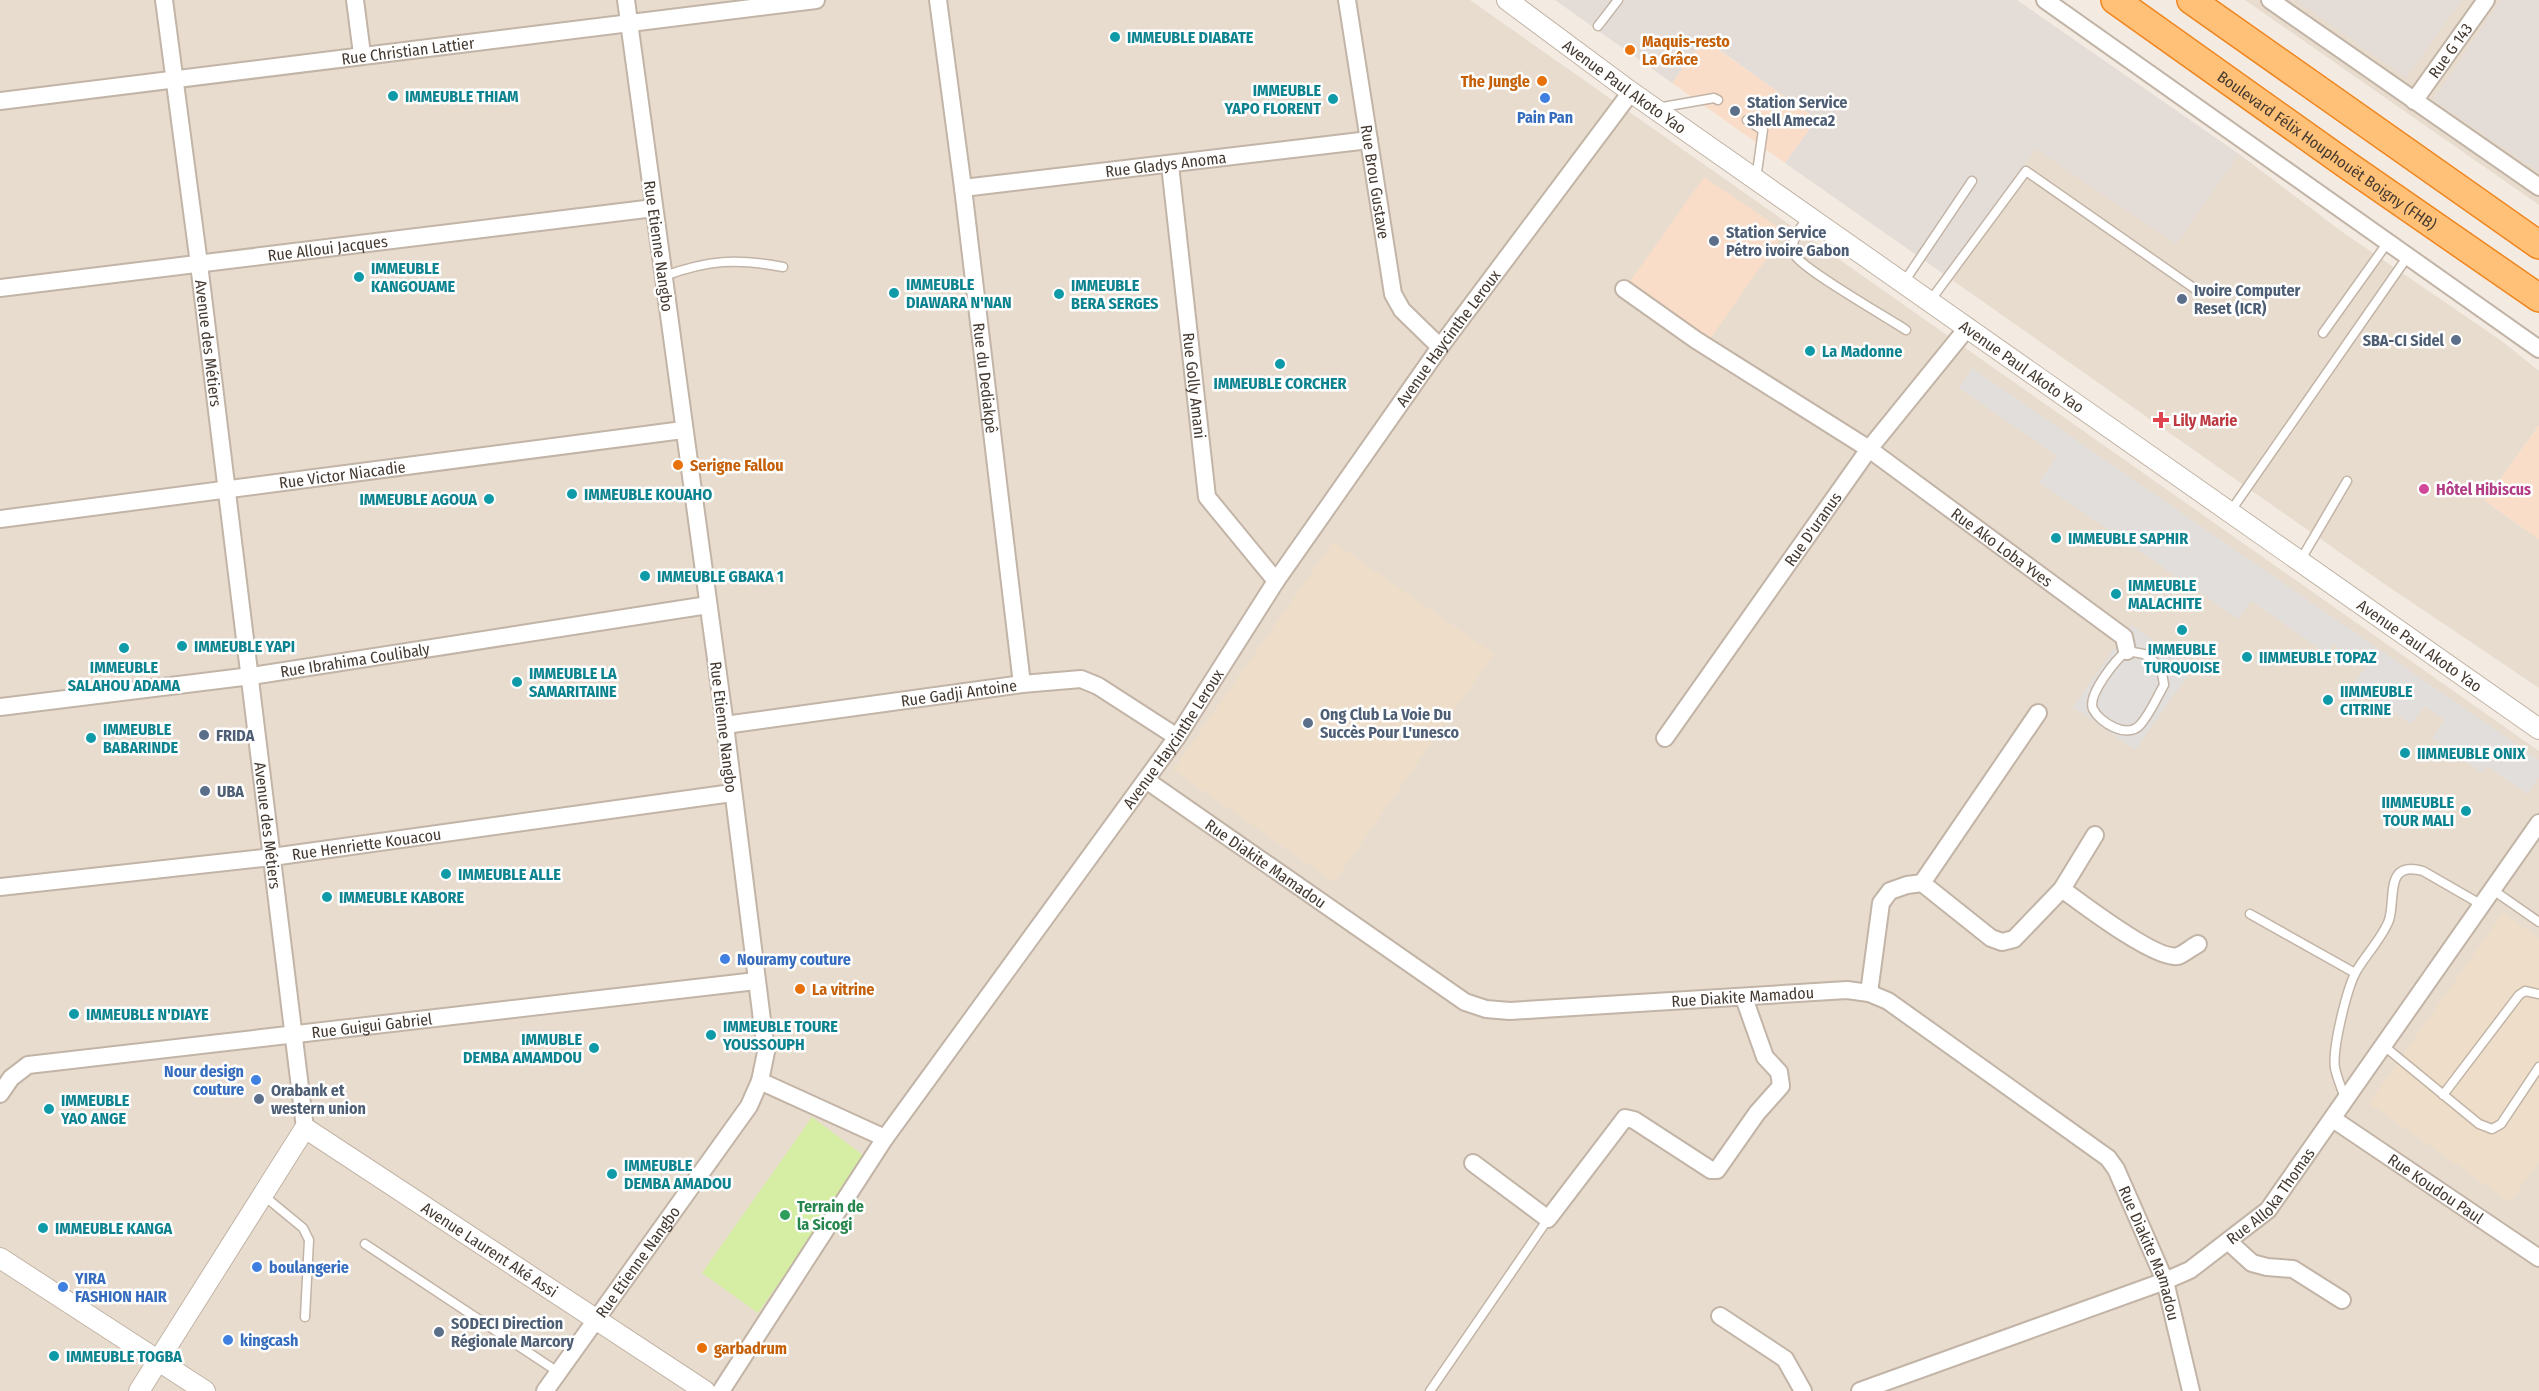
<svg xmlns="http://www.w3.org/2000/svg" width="2539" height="1391" font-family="'Fira Sans Condensed',sans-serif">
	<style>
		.residential { fill: #e8dcce }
		.commercial { fill: #f9ddc8 }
		.industrial { fill: #e4dcd7 }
		.education { fill: #eedec9 }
		.green { fill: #d6eda4 }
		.parking { fill: #e2dedb }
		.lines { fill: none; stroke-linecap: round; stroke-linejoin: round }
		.service-casing { stroke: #c2b4a6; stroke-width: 11 }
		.minor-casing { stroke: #c2b4a6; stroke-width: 20 }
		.tertiary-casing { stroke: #c2b4a6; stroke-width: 22 }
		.trunk-casing { stroke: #ef851e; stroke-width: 30 }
		.service { stroke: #fff; stroke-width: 8 }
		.minor { stroke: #fff; stroke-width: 16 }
		.tertiary { stroke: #fff; stroke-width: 20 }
		.trunk { stroke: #ffc177; stroke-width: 27 }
		.culture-dot { fill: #0f9aa8; stroke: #fff; stroke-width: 2 }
		.food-dot { fill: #e8710a; stroke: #fff; stroke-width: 2 }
		.shop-dot { fill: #3f7fe0; stroke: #fff; stroke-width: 2 }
		.service-dot { fill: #5c6f8a; stroke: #fff; stroke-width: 2 }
		.health-dot { fill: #e0444e; stroke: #fff; stroke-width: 2 }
		.hotel-dot { fill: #d1479c; stroke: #fff; stroke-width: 2 }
		.leisure-dot { fill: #2e9e5b; stroke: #fff; stroke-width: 2 }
		.labels { text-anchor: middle; stroke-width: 5; stroke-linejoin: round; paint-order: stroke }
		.culture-label { font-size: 16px; font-weight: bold; fill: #0d838f; stroke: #fff; text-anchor: start }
		.food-label { font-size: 16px; font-weight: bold; fill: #c56008; stroke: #fff; text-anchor: start }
		.street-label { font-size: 16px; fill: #453a31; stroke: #fff }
		.service-label { font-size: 16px; font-weight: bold; fill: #4e5e75; stroke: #fff; text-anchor: start }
		.shop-label { font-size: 16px; font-weight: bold; fill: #366cbe; stroke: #fff; text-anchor: start }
		.health-label { font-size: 16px; font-weight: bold; fill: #be3a42; stroke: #fff; text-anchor: start }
		.hotel-label { font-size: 16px; font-weight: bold; fill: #b23c85; stroke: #fff; text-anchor: start }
		.leisure-label { font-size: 16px; font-weight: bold; fill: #27864d; stroke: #fff; text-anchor: start }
	</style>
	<rect width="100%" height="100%" fill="#f3ebe1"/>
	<path class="residential" d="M0 0H1470L2539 751V1391H0Z
		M2245 0H2539V205Z
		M2036 149 2176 244 2239 154 2341 231 2503 342 2539 371V425L2485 501 2539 539V688L2383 583 1945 275Z"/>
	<path class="commercial" d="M1703 39 1817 119 1785 163 1672 83Z
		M1704 177 1785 232 1710 339 1629 283Z
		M2539 425V539L2485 501Z"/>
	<path class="industrial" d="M1555 0H2017L2239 154 2176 244 2036 149 1945 275 1785 163 1817 119 1801 108 1704 39 1672 83Z
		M2296 0H2462L2406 78Z
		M2501 0H2539V172L2433 100Z"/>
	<path class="education" d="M1333 542 1494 654 1334 882 1173 770Z
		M2503 913 2539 938V1162L2510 1202 2369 1103Z"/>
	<path class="green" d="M812 1117 867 1158 758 1313 702 1273Z"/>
	<path class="parking" d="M1972 368 2539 760V777L2527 794 2487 766 2482 773 2432 738 2445 720 2424 706 2411 724 2353 684 2366 667 2333 644 2326 653 2251 601 2238 619 2039 482 2057 456 1959 388Z
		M2131 625 2193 668 2135 750 2073 707Z"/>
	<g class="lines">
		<g class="service-casing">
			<path id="service" d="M1598 26 1618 0
				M1657 108 1714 98 1718 100
				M1747 120 1763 130 1756 179
				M1808 217C1801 228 1788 241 1795 255 1802 269 1888 318 1906 330
				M664 276C709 260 736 258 783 267
				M1904 282 1972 181
				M1930 301 2026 171 2198 291
				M2323 333 2388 242
				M2230 512 2408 256
				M2300 561 2347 481
				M2127 651 2144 654 2161 667 2164 685C2157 697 2150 714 2140 725 2127 739 2100 723 2093 709 2087 695 2116 659 2127 651Z
				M2493 890 2539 922
				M2250 914 2355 973
				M2384 1046 2479 1124 2492 1129 2501 1124 2539 1067
				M2443 1095 2519 995 2525 991 2539 994
				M2345 1099C2342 1089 2337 1078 2335 1068 2332 1049 2347 987 2357 970 2366 955 2384 935 2389 920 2396 899 2384 860 2423 871L2482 905
				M263 1195 303 1228 309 1240 305 1317
				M365 1244 558 1372
				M1430 1391 1548 1219"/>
		</g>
		<g class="minor-casing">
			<g id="minor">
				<path id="s1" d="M164 0 199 264 305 1128"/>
				<path d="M355 0 362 54"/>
				<path id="s2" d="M938 0 963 188 1022 684"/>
				<path id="s3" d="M1347 0 1393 294 1402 310 1440 347"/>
				<path d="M2045 0 2539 349"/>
				<path d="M2270 0 2539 187"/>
				<path id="s4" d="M0 101 816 0"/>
				<path id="s5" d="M2414 101 2486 0"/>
				<path id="s6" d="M1170 165 1207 497 1276 581"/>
				<path id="s7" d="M963 188 1369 140"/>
				<path id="s8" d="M0 288 654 208"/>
				<path id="s9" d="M1624 289 1696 340 1869 449 2124 637 2127 651"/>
				<path id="s10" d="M0 519 683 430"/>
				<path id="s11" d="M0 707 251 676 708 605"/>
				<path id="s12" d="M725 725 1022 684 1081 679 1098 686 1177 737"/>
				<path id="s13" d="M1665 738 1869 449 1968 327"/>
				<path id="s14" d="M1146 780 1465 1002 1486 1009 1510 1011 1847 990 1869 993 1888 1001 2108 1158 2116 1169 2165 1281 2191 1391"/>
				<path d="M1922 883 1991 938 2002 942 2014 939 2062 889 2095 835"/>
				<path id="s15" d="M0 887 272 857 732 793"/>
				<path d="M2062 889C2081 903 2157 961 2178 956 2184 954 2192 947 2198 944"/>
				<path d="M1869 993 1881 903 1890 891 1907 885 1922 883 2038 713"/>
				<path d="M760 1081 885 1138"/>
				<path id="s16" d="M0 1094 11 1078 28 1065 756 981"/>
				<path id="s17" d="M2333 1119 2539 1258"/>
				<path d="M1473 1163 1548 1219 1625 1118 1634 1120 1711 1170H1717L1757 1113 1781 1086 1779 1072 1765 1057 1744 998"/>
				<path d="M2229 1242 2252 1263 2267 1267 2293 1269 2342 1300"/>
				<path d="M1720 1316 1785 1359 1803 1391"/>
				<path id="s18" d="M545 1391 749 1106 760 1081 766 1052 725 725 626 0"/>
				<path id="s19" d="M721 1391 885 1138 1177 737 1276 581 1440 347 1631 92"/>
				<path id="s20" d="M1860 1391 2165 1281 2190 1270 2268 1210 2539 823"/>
			</g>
		</g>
		<g class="tertiary-casing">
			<g id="tertiary">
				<path id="s21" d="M1507 0 1631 92 2539 729"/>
				<path d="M0 1258 205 1391"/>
				<path id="s22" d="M139 1391 305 1128 705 1391"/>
			</g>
		</g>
		<g class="trunk-casing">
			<g id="trunk">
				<path id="s23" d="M2115 0 2347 165 2539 298"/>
				<path d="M2191 0 2539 245"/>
			</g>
		</g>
		<use href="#service" class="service"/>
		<use href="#minor" class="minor"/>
		<use href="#tertiary" class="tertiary"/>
		<use href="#trunk" class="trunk"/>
	</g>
	<g class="culture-dot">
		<circle cx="1115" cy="37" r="6"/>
		<circle cx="393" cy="96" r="6"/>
		<circle cx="1333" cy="99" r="6"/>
		<circle cx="359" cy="277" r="6"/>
		<circle cx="894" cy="293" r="6"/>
		<circle cx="1059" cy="294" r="6"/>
		<circle cx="1810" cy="351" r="6"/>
		<circle cx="1280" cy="364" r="6"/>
		<circle cx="572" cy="494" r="6"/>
		<circle cx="489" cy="499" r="6"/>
		<circle cx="2056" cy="538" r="6"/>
		<circle cx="645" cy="576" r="6"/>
		<circle cx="2116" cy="594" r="6"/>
		<circle cx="2182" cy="630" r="6"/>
		<circle cx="182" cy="646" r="6"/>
		<circle cx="124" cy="648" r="6"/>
		<circle cx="2247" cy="657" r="6"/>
		<circle cx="517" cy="682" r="6"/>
		<circle cx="2328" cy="700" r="6"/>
		<circle cx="91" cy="738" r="6"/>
		<circle cx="2405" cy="753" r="6"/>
		<circle cx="2466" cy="811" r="6"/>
		<circle cx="446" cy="874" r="6"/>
		<circle cx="327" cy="897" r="6"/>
		<circle cx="74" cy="1014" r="6"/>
		<circle cx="711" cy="1035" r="6"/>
		<circle cx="594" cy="1048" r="6"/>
		<circle cx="49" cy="1109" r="6"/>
		<circle cx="612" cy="1174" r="6"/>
		<circle cx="43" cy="1228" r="6"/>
		<circle cx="54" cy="1356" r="6"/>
	</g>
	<g class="food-dot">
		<circle cx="1630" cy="50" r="6"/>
		<circle cx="1542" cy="81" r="6"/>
		<circle cx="678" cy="465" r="6"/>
		<circle cx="800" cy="989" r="6"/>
		<circle cx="702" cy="1348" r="6"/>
	</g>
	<g class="shop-dot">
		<circle cx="1545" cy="98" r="6"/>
		<circle cx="725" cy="959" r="6"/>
		<circle cx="256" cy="1080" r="6"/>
		<circle cx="257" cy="1267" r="6"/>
		<circle cx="63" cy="1287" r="6"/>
		<circle cx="228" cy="1340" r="6"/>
	</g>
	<g class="service-dot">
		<circle cx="1735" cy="111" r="6"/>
		<circle cx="1714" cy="241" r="6"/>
		<circle cx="2182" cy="299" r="6"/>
		<circle cx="2456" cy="340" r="6"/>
		<circle cx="1308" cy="723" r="6"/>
		<circle cx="204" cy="735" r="6"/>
		<circle cx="205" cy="791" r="6"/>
		<circle cx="259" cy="1099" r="6"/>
		<circle cx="439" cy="1332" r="6"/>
	</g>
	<path class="health-dot" d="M2158 411h6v6h6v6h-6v6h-6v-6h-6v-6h6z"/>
	<circle class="hotel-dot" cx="2424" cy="489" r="6"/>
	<circle class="leisure-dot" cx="785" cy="1215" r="6"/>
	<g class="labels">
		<g class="culture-label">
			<text x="1127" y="43">IMMEUBLE DIABATE</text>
			<text x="1321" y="96" text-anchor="end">IMMEUBLE<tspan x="1321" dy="18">YAPO FLORENT</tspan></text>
			<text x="405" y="102">IMMEUBLE THIAM</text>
			<text x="371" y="274">IMMEUBLE<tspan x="371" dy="18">KANGOUAME</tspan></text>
			<text x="906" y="290">IMMEUBLE<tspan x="906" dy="18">DIAWARA N'NAN</tspan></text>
			<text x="1071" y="291">IMMEUBLE<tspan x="1071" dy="18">BERA SERGES</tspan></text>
			<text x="1822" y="357">La Madonne</text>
			<text x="1280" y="389" text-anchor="middle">IMMEUBLE CORCHER</text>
			<text x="584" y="500">IMMEUBLE KOUAHO</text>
			<text x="477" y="505" text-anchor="end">IMMEUBLE AGOUA</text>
			<text x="2068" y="544">IMMEUBLE SAPHIR</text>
			<text x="657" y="582">IMMEUBLE GBAKA 1</text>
			<text x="2128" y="591">IMMEUBLE<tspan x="2128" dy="18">MALACHITE</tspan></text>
			<text x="194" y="652">IMMEUBLE YAPI</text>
			<text x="2182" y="655" text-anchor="middle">IMMEUBLE<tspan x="2182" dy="18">TURQUOISE</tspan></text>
			<text x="2259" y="663">IIMMEUBLE TOPAZ</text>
			<text x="124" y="673" text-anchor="middle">IMMEUBLE<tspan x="124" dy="18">SALAHOU ADAMA</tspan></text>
			<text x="529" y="679">IMMEUBLE LA<tspan x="529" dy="18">SAMARITAINE</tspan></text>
			<text x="2340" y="697">IIMMEUBLE<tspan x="2340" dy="18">CITRINE</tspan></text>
			<text x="103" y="735">IMMEUBLE<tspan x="103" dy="18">BABARINDE</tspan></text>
			<text x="2417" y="759">IIMMEUBLE ONIX</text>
			<text x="2454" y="808" text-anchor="end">IIMMEUBLE<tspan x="2454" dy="18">TOUR MALI</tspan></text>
			<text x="458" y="880">IMMEUBLE ALLE</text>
			<text x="339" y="903">IMMEUBLE KABORE</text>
			<text x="86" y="1020">IMMEUBLE N'DIAYE</text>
			<text x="723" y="1032">IMMEUBLE TOURE<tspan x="723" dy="18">YOUSSOUPH</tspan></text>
			<text x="582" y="1045" text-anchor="end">IMMUBLE<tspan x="582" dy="18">DEMBA AMAMDOU</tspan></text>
			<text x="61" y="1106">IMMEUBLE<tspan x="61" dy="18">YAO ANGE</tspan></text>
			<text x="624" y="1171">IMMEUBLE<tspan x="624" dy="18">DEMBA AMADOU</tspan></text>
			<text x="55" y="1234">IMMEUBLE KANGA</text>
			<text x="66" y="1362">IMMEUBLE TOGBA</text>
		</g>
		<g class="food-label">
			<text x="1642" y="47">Maquis-resto<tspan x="1642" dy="18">La Grâce</tspan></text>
			<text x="1530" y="87" text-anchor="end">The Jungle</text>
			<text x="690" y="471">Serigne Fallou</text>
			<text x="812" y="995">La vitrine</text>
			<text x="714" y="1354">garbadrum</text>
		</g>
		<g class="street-label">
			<text dy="6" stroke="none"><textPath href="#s4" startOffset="411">Rue Christian Lattier</textPath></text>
			<text dy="6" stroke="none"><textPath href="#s5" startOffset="62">Rue G 143</textPath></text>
			<text dy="6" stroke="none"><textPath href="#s21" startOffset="146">Avenue Paul Akoto Yao</textPath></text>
			<text dy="6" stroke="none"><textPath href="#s23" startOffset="260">Boulevard Félix Houphouët Boigny (FHB)</textPath></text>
			<text dy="6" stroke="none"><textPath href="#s7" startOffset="204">Rue Gladys Anoma</textPath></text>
			<text dy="6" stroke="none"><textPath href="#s3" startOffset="184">Rue Brou Gustave</textPath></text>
			<text transform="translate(659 246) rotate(82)" y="6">Rue Etienne Nangbo</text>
			<text dy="6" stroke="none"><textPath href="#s8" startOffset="330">Rue Alloui Jacques</textPath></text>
			<text dy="6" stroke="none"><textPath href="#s19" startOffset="1280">Avenue Haycinthe Leroux</textPath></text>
			<text dy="6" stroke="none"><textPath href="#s1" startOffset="346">Avenue des Métiers</textPath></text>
			<text dy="6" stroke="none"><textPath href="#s21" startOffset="632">Avenue Paul Akoto Yao</textPath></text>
			<text dy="6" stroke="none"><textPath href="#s2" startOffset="381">Rue du Dediakpê</textPath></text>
			<text dy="6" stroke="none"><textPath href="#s6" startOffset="222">Rue Golly Amani</textPath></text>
			<text dy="6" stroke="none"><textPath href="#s10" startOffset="345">Rue Victor Niacadie</textPath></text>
			<text dy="6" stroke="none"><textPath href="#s13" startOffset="256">Rue D'uranus</textPath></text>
			<text dy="6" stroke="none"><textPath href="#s9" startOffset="458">Rue Ako Loba Yves</textPath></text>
			<text dy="6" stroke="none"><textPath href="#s21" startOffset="1118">Avenue Paul Akoto Yao</textPath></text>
			<text dy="6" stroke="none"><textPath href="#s11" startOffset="358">Rue Ibrahima Coulibaly</textPath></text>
			<text dy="6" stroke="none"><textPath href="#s12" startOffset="236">Rue Gadji Antoine</textPath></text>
			<text transform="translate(724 727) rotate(83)" y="6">Rue Etienne Nangbo</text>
			<text dy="6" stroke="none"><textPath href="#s19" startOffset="794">Avenue Haycinthe Leroux</textPath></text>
			<text dy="6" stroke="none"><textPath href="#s1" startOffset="832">Avenue des Métiers</textPath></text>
			<text dy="6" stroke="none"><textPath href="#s15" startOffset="369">Rue Henriette Kouacou</textPath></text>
			<text dy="6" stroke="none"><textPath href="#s14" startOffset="146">Rue Diakite Mamadou</textPath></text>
			<text dy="6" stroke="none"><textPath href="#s14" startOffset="668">Rue Diakite Mamadou</textPath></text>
			<text dy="6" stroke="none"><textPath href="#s16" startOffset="387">Rue Guigui Gabriel</textPath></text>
			<text dy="6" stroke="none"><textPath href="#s17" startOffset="124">Rue Koudou Paul</textPath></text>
			<text dy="6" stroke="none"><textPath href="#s20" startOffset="462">Rue Alloka Thomas</textPath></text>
			<text dy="6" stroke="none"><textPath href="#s22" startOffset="532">Avenue Laurent Aké Assi</textPath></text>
			<text dy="6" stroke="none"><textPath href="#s14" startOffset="1190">Rue Diakite Mamadou</textPath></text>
			<text dy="6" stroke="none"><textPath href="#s18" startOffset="159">Rue Etienne Nangbo</textPath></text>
		</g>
		<g class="service-label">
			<text x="1747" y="108">Station Service<tspan x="1747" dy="18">Shell Ameca2</tspan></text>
			<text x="1726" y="238">Station Service<tspan x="1726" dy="18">Pétro ivoire Gabon</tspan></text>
			<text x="2194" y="296">Ivoire Computer<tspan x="2194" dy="18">Reset (ICR)</tspan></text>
			<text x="2444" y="346" text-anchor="end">SBA-CI Sidel</text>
			<text x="1320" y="720">Ong Club La Voie Du<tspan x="1320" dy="18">Succès Pour L'unesco</tspan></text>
			<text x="216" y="741">FRIDA</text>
			<text x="217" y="797">UBA</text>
			<text x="271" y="1096">Orabank et<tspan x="271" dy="18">western union</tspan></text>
			<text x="451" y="1329">SODECI Direction<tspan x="451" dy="18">Régionale Marcory</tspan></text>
		</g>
		<g class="shop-label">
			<text x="1545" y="123" text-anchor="middle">Pain Pan</text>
			<text x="737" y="965">Nouramy couture</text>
			<text x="244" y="1077" text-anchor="end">Nour design<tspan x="244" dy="18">couture</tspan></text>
			<text x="269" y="1273">boulangerie</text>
			<text x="75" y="1284">YIRA<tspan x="75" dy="18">FASHION HAIR</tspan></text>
			<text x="240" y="1346">kingcash</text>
		</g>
		<g class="health-label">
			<text x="2173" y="426">Lily Marie</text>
		</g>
		<g class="hotel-label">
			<text x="2436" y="495">Hôtel Hibiscus</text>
		</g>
		<g class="leisure-label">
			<text x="797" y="1212">Terrain de<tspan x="797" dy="18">la Sicogi</tspan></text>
		</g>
	</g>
</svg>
